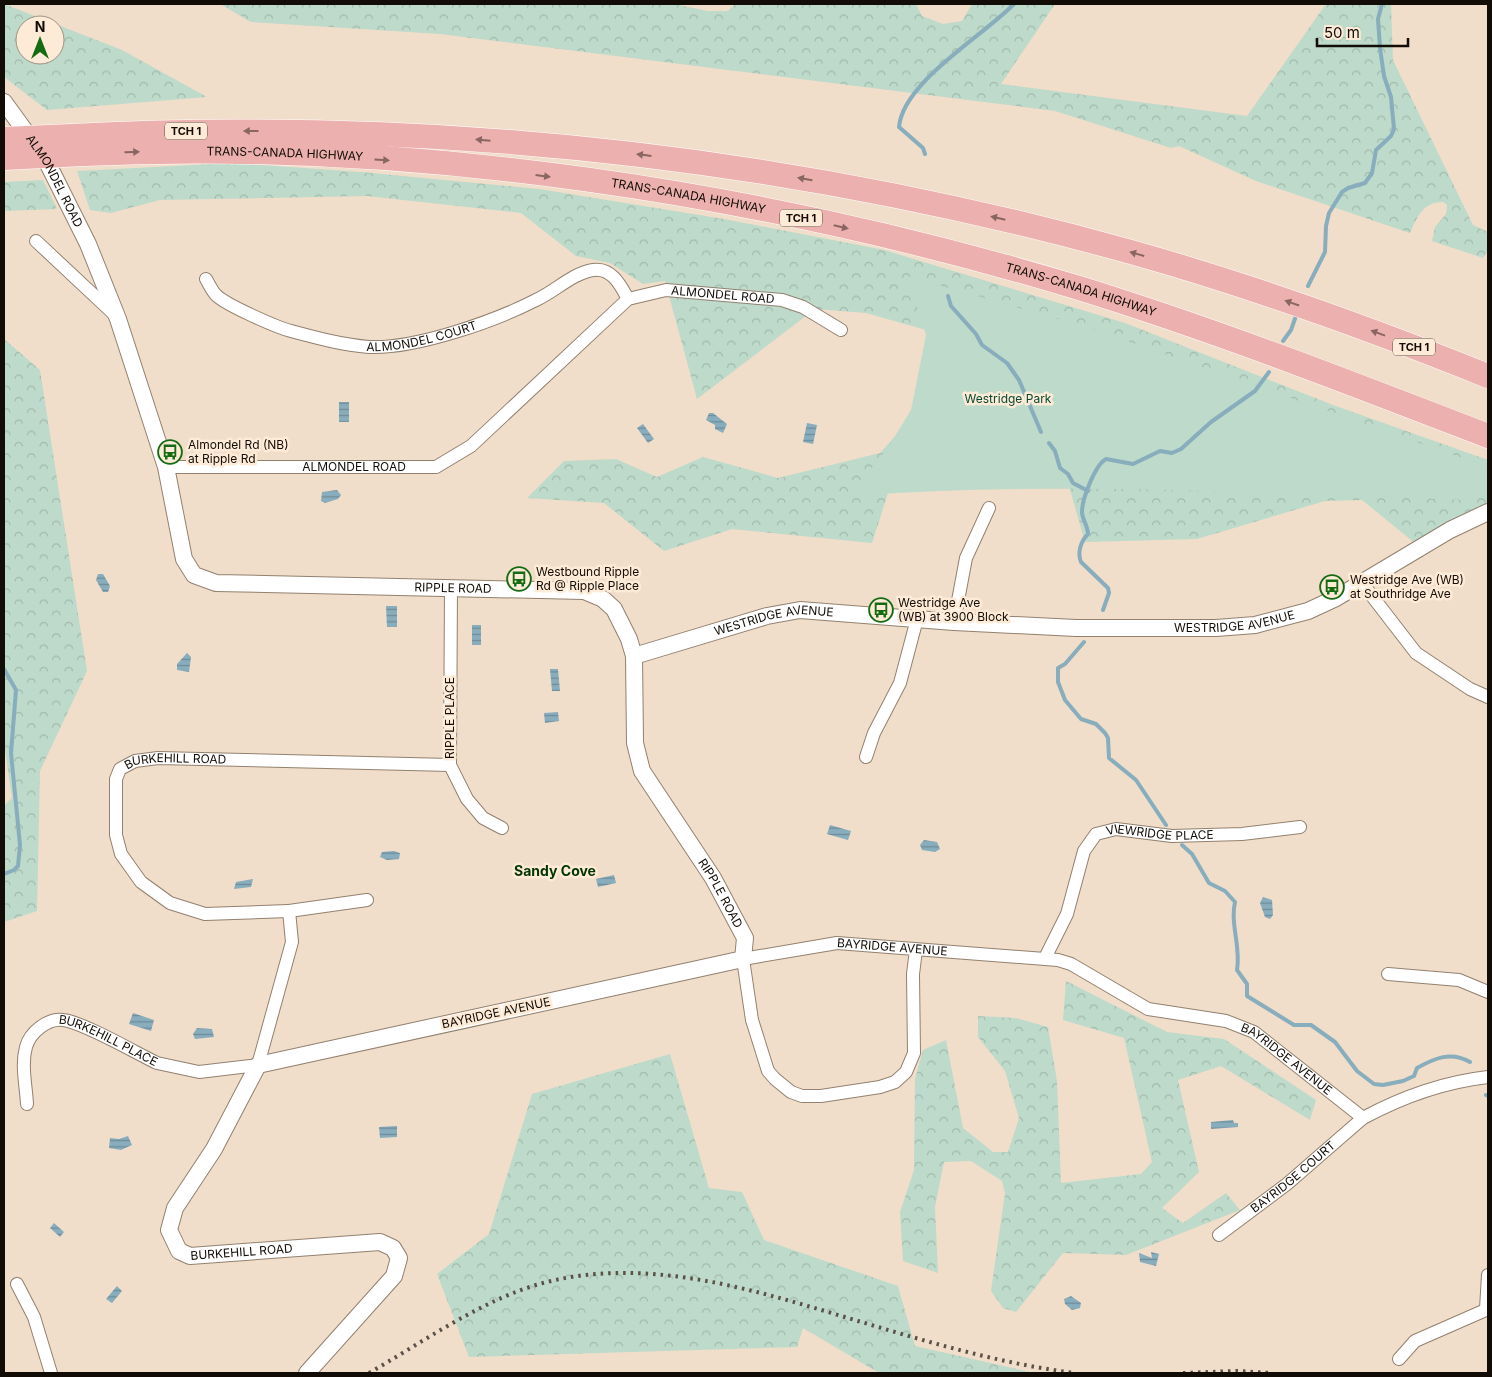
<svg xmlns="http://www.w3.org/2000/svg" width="1492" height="1377" font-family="Inter,sans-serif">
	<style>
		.forest { fill: url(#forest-crowns); fill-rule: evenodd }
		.park { fill: #bddaca }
		.water { fill: url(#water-rules) }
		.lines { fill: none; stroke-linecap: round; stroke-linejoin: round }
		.stream { stroke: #88adbd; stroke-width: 4 }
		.minor-casing { stroke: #92816f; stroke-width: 14 }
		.tertiary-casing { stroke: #92816f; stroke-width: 18 }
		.motorway-casing { stroke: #fff; stroke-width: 25 }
		.minor { stroke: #fff; stroke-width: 12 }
		.tertiary { stroke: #fff; stroke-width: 16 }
		.motorway { stroke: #ecb0ae; stroke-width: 24 }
		.rail { stroke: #5a5046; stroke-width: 4; stroke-dasharray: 2.5 5; stroke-linecap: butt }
		.motorway-bridge-casing { stroke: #fff; stroke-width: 25; stroke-linecap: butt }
		.motorway-bridge { stroke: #ecb0ae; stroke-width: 24 }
		.oneway { fill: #8a6662 }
		.labels { text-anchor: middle; stroke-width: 5; stroke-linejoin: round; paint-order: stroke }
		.shield { fill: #feebd7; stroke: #594f45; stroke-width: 1 }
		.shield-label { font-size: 11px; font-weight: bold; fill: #120c06 }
		.street-label { font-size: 12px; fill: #120c06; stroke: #feebd7 }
		.park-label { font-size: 12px; fill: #054931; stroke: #feebd7 }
		.poi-label { font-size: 12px; fill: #120c06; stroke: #feebd7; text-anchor: start }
		.neighbourhood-label { font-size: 14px; font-weight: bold; fill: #003500; stroke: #feebd7 }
	</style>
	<defs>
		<pattern id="forest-crowns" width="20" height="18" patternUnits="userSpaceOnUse" patternTransform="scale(1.25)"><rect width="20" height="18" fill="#bddaca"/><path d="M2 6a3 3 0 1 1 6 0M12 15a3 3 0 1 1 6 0" fill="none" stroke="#a1baac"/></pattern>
		<pattern id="water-rules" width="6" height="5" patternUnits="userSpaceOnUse" patternTransform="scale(1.25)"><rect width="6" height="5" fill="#88adbd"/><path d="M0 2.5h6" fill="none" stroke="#6e8b98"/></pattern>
	</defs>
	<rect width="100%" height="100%" fill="#f0deca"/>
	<path class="forest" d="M4 4 122 50 207 97 47 110 4 77ZM25 25H55V55H25Z
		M220 4H674L708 11H728L735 4H916L922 16 943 24 962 21 972 4H1055L1001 84 1247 116 1326 4H1391L1393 60 1473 225 1488 232V250L1483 258 1432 241 1435 227 1446 214 1447 205 1443 202C1422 202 1417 218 1410 233L1256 181 1179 146 1171 148 1055 111 440 34 251 22Z
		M233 163 361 172 539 189 724 219 884 250 1125 323 1333 405 1488 460V508L1416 544 1362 500 1325 501 1197 539 1085 542 1069 486 889 490 872 543 732 529 664 551 604 503 527 498 564 461 616 459 657 477 703 457 778 478 880 453 917 412 933 332 866 313 815 309 697 399 665 281 643 284 610 263 576 256 521 213 367 196 160 200 111 213 90 210 77 171Z
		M43 180 57 209 4 211V182Z
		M4 339 40 370 87 671 40 771 37 911 4 922V806L12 798 4 743Z
		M1066 981 1167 1032 1224 1039 1316 1100 1310 1120 1221 1066 1178 1080 1199 1172 1162 1208 1183 1223 1226 1193 1240 1210 1126 1255 1063 1253 1016 1312 1003 1308 991 1291 1005 1193 1002 1181 971 1161 944 1162 935 1207 938 1273 903 1261 900 1212 914 1170 915 1079 923 1050 946 1040 963 1128 993 1152H1008L1019 1118 1005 1071 978 1037V1016L1016 1018 1048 1027 1057 1081 1061 1183 1141 1174 1152 1162 1124 1038 1063 1020Z
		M670 1054 709 1188 742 1192 764 1240 898 1286 915 1346 1034 1373H879L803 1328 797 1347 469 1357 437 1274 489 1234 532 1094Z"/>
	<path class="park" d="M907 276 1093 329 1488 467V495L1465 500C1260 493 1054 481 850 496L889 446 911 410 926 335Z"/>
	<path class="water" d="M339 402H349V422H339Z
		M709 413H713L727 424 723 433 715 429V425L706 420Z
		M807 423 817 425 813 444 803 442Z
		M643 424 654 439 648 443 637 428Z
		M337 490 341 495 338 499 325 503 321 501 322 492Z
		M98 574H103L110 586 108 592H103L96 580Z
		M386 606H397V627H387Z
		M472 625H481V645H472Z
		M187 653 191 657 189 672 177 670V664Z
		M550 669H558L560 691H552Z
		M558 712 559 721 545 723 544 713Z
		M830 825 851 831 848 840 827 834Z
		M924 840 937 842 940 849 935 852 922 850 920 845Z
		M394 851 400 853 399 859 387 860 380 857 382 852Z
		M614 875 616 883 598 887 596 879Z
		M253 879 251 887 234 889 236 882Z
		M1263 897 1272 900 1273 915 1270 919 1265 917 1260 903Z
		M133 1013 154 1020 151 1031 129 1024Z
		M197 1028 212 1029 214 1037 195 1039 193 1034Z
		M1233 1120 1234 1123H1238V1127L1211 1129V1122Z
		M397 1126V1137L380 1138 379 1127Z
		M128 1136 132 1145 121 1150 109 1148 110 1138 119 1139Z
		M54 1223 64 1232 60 1237 50 1228Z
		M1151 1252 1159 1254 1156 1266 1140 1262 1139 1253 1152 1258Z
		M117 1286 122 1291 112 1303 106 1299Z
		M1071 1296 1081 1303 1080 1308 1072 1310 1065 1304 1064 1299Z"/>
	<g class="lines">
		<path class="stream" d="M925 154 923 148 899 127C903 82 983 36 1014 4
			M1308 286 1325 252 1326 226 1329 213 1342 192 1348 188 1365 183 1372 173 1376 150 1391 136 1394 129 1391 97 1384 76 1380 48 1378 19 1382 4
			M948 296 951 306 976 334 982 345 1007 363 1019 380 1041 432
			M1283 341 1291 330 1297 313
			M1049 443 1055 451 1060 468 1068 474 1073 483 1088 491
			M1103 610 1109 593 1108 588 1081 562C1077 552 1081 541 1088 534 1088 526 1082 519 1082 512 1082 499 1095 465 1106 459L1133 464 1160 451 1172 453 1181 449 1211 422 1255 391 1269 372
			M1084 642 1065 664 1058 668V682L1065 700 1081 719 1096 724 1105 733 1108 738 1109 758 1136 780 1166 825
			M4 669 16 690 11 753 20 845 18 866 14 870 4 874
			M1182 845 1192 854 1209 883 1225 891 1235 902C1230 925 1241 946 1237 970L1247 984V996L1294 1025H1311L1335 1042 1357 1071 1374 1084 1383 1085 1403 1081 1414 1076 1417 1068C1435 1058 1451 1051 1470 1062
			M1486 1095 1488 1096"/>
		<g class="minor-casing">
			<g id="minor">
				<path d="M36 241 115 315"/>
				<path id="s1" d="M206 279C209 284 212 291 216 295 226 305 276 327 291 331 317 338 343 345 369 347 416 349 495 321 536 300 554 292 573 273 593 270 612 267 621 286 628 299"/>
				<path id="s2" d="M166 467H436L471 446 628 299 666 290 782 300 803 307 841 330"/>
				<path d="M1362 583 1416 653 1470 689 1488 697"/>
				<path d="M451 587 450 765 467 799 483 818 502 828"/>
				<path d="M954 622 966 558 989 508"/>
				<path d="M866 757 874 733 900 683 917 619"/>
				<path d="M289 911 367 900"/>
				<path id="s3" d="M916 950 913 974 914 1053 906 1072 895 1082 880 1087 821 1096H802L791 1092 775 1079 768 1071 752 1020 743 959 837 943 1058 960 1071 964 1148 1009 1226 1021 1254 1032 1363 1118C1402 1097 1444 1082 1488 1077"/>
				<path id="s4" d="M1045 958 1067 914 1084 851 1096 834 1116 829 1172 836 1242 834 1300 827"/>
				<path d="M1388 974 1459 980 1488 992"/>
				<path id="s5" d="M27 1104C26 1085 21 1065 26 1047 30 1032 48 1018 63 1020 83 1022 136 1053 157 1063L199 1072 258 1065 292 942 289 911 205 914 170 903 141 882 121 854 116 835V779L120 769 135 761 158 758 450 765"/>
				<path id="s6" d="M1219 1235 1287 1184 1363 1118"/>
				<path d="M17 1284 34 1317 51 1373"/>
				<path d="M1486 1309 1488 1275"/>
				<path d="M1399 1359 1415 1341 1488 1309"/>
			</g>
		</g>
		<g class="tertiary-casing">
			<g id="tertiary">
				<path id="s7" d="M4 102 46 160 88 244 118 319 166 467 184 559 194 575 216 583 584 591 603 599 614 609 629 639 634 656 635 743 642 771 713 878 745 938 743 959 258 1065 214 1149 175 1208 169 1230 179 1251 190 1256 380 1242 393 1248 399 1258 394 1276 307 1373"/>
				<path id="s8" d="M634 656 767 616 800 610 954 622 1076 628H1216L1255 625 1308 611 1336 598 1450 530 1488 512"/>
			</g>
		</g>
		<g class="motorway-casing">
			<g id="motorway">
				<path d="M72 136C429 118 786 156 1131 252 1252 286 1371 329 1488 376"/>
				<path id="s9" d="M83 154C414 139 762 192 1079 288 1218 331 1353 384 1488 436"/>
			</g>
		</g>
		<use href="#minor" class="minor"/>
		<use href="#tertiary" class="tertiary"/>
		<use href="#motorway" class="motorway"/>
		<path class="rail" d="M369 1373C423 1342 483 1299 543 1283 648 1255 758 1291 858 1321 928 1342 1002 1364 1075 1373
			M1183 1373 1237 1371 1272 1373"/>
		<g class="motorway-bridge-casing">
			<path id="motorway-bridge" d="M4 139 72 136
				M4 158 83 154"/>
		</g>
		<use href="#motorway-bridge" class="motorway-bridge"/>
	</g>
	<defs><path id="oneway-solid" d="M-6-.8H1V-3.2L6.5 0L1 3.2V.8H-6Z" transform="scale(1.25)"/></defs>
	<g class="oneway">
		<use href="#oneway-solid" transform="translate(251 131) rotate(-180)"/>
		<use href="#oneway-solid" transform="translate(483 140) rotate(-175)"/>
		<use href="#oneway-solid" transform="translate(132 152) rotate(-2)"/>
		<use href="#oneway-solid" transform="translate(644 155) rotate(-173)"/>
		<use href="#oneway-solid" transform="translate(382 160) rotate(4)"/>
		<use href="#oneway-solid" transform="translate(543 176) rotate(7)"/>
		<use href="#oneway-solid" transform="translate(805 179) rotate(-170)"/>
		<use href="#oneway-solid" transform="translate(998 218) rotate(-167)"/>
		<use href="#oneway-solid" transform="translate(841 227) rotate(13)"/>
		<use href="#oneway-solid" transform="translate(1137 254) rotate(-164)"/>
		<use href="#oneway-solid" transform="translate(1292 303) rotate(-161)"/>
		<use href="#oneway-solid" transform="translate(1378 333) rotate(-160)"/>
	</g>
	<defs>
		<g id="bus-ring" transform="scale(1.25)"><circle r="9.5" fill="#feebd7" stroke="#156b11" stroke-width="1.5"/><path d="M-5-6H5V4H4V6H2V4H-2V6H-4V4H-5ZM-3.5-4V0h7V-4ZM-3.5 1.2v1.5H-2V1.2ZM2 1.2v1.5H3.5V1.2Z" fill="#156b11"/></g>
	</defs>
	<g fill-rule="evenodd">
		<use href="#bus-ring" x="170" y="452"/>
		<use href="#bus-ring" x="519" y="579"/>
		<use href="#bus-ring" x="1332" y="587"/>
		<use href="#bus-ring" x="881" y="610"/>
	</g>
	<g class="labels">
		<g class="shield">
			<rect x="165" y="122.5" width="42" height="17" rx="4"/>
			<rect x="780" y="209.5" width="42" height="17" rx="4"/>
			<rect x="1393" y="338.5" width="42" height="17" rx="4"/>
		</g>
		<g class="shield-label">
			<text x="186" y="135">TCH 1</text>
			<text x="801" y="222">TCH 1</text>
			<text x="1414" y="351">TCH 1</text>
		</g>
		<g class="street-label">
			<text dy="4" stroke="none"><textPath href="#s9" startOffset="202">TRANS-CANADA HIGHWAY</textPath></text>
			<text dy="4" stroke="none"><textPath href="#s7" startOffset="94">ALMONDEL ROAD</textPath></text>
			<text dy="4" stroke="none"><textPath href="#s9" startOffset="608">TRANS-CANADA HIGHWAY</textPath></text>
			<text dy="4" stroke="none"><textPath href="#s9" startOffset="1012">TRANS-CANADA HIGHWAY</textPath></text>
			<text dy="4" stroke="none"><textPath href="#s2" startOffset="622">ALMONDEL ROAD</textPath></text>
			<text dy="4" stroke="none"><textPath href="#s1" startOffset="236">ALMONDEL COURT</textPath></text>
			<text dy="4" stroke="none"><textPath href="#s2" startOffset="188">ALMONDEL ROAD</textPath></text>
			<text dy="4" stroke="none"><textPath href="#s7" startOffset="775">RIPPLE ROAD</textPath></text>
			<text dy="4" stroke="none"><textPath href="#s8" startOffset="608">WESTRIDGE AVENUE</textPath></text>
			<text dy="4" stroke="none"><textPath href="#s8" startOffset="145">WESTRIDGE AVENUE</textPath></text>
			<text transform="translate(450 718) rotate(-90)" y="4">RIPPLE PLACE</text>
			<text dy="4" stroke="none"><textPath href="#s5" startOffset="806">BURKEHILL ROAD</textPath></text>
			<text dy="4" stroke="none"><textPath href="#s4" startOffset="200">VIEWRIDGE PLACE</textPath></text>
			<text dy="4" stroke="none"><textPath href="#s7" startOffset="1254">RIPPLE ROAD</textPath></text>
			<text dy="4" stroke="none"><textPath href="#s3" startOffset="542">BAYRIDGE AVENUE</textPath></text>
			<text transform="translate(496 1013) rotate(-12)" y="4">BAYRIDGE AVENUE</text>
			<text dy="4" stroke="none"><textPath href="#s5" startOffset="156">BURKEHILL PLACE</textPath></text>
			<text dy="4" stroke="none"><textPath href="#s3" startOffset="962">BAYRIDGE AVENUE</textPath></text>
			<text dy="4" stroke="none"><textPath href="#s6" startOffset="94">BAYRIDGE COURT</textPath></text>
			<text dy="4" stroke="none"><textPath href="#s7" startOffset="2098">BURKEHILL ROAD</textPath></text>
		</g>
		<g class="park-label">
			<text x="1008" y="403">Westridge Park</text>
		</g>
		<g class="poi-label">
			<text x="188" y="449">Almondel Rd (NB)<tspan x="188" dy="14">at Ripple Rd</tspan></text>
			<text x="536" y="576">Westbound Ripple<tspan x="536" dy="14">Rd @ Ripple Place</tspan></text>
			<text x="1350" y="584">Westridge Ave (WB)<tspan x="1350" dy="14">at Southridge Ave</tspan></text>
			<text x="898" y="607">Westridge Ave<tspan x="898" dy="14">(WB) at 3900 Block</tspan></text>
		</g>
		<g class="neighbourhood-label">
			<text x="555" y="876">Sandy Cove</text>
		</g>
	</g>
	<rect width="1492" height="1377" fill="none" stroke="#120c06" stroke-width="10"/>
	<g transform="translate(40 40)"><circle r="24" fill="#feebd7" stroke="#a09283"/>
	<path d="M0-4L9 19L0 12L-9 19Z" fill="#156b11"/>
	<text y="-8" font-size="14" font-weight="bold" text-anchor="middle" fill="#120c06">N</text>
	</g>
	<path d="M1317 38v8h91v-8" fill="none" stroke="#120c06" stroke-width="2.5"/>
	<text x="1324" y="38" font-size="15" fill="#120c06" stroke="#feebd7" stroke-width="4" paint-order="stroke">50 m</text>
</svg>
